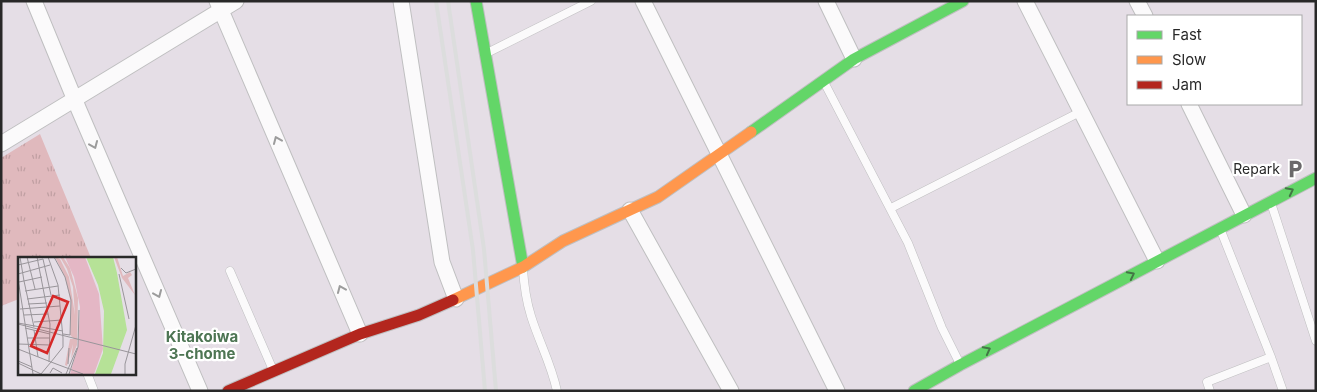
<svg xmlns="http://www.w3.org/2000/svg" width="1317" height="392" font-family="Inter,sans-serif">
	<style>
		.park { fill: url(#park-tufts) }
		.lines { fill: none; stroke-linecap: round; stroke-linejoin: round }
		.lane-casing { stroke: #bfbfc0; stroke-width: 9 }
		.street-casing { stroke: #bfbfc0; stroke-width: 17 }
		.fast-casing { stroke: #bfbfc0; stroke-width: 13 }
		.slow-casing { stroke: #bfbfc0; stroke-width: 13 }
		.jam-casing { stroke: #bfbfc0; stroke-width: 13 }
		.lane { stroke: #fbfafb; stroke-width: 8 }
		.street { stroke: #fbfafb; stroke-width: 15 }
		.fast { stroke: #63d668; stroke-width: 11 }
		.slow { stroke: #ff974d; stroke-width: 11 }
		.jam { stroke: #b3261e; stroke-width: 11 }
		.rail { stroke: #dcdddd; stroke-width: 4 }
		.oneway { stroke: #9c9c9c }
		.oneway2 { stroke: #437645 }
		.labels { text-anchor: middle; stroke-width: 4.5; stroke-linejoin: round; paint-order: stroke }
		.poi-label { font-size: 14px; fill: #282828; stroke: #fff; text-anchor: end }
		.neighbourhood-label { font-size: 15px; font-weight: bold; fill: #4d7553; stroke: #fff }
		.inset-road { fill: none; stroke: #99959a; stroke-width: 1 }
		.view { fill: #d62828; fill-opacity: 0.15; stroke: #d62828; stroke-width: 2.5 }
		.inset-edge { fill: none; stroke: #282828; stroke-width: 2.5 }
	</style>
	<defs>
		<pattern id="park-tufts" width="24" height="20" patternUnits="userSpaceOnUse" patternTransform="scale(1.25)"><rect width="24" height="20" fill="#e0b9bd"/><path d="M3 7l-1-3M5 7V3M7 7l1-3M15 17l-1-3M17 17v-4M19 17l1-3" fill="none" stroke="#c09fa2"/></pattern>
	</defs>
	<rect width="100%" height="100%" fill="#e5dee6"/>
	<path class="park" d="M40 134 91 258H19V299L1 306V158Z"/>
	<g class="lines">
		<g class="lane-casing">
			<path id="lane" d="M487 53 591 1
				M824 82 908 243 942 328 960 364
				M1271 203 1316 341
				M891 208 1082 111
				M523 269C524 285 526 300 531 316 539 342 551 363 557 391
				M230 271 273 370
				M1271 357 1283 391
				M87 373 94 391
				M1210 391 1207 382 1271 357 1221 231"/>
		</g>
		<g class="street-casing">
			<path id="street" d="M34 1 79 110 200 391
				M217 1 360 334
				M401 1 442 262 456 299
				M643 1 837 391
				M826 1 854 59
				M1025 1 1157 261
				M1137 1 1145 16
				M1189 104 1244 215
				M1 144 236 1
				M630 210 731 391"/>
		</g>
		<g class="fast-casing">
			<path id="fast" d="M476 1 523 267
				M751 132 854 59 963 1
				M914 391 960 365 1316 178"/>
		</g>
		<g class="slow-casing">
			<path id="slow" d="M453 300 523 267 563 241 658 197 751 132"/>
		</g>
		<g class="jam-casing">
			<path id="jam" d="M228 391 360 334 419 315 453 300"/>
		</g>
		<use href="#lane" class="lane"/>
		<use href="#street" class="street"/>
		<use href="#fast" class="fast"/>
		<use href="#slow" class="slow"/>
		<use href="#jam" class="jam"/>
		<path class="rail" d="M436 1 473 250 485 391
			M448 1 484 249 496 391"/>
	</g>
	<defs><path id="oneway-chevron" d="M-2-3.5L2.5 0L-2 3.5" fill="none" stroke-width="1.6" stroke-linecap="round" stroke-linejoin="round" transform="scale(1.25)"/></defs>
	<g class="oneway">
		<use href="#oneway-chevron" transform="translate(277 140) rotate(-113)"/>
		<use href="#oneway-chevron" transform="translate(94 145) rotate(67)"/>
		<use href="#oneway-chevron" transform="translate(341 289) rotate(-113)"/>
		<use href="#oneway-chevron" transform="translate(158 294) rotate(67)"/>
	</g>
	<g class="oneway2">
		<use href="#oneway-chevron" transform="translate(1290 191) rotate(-27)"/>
		<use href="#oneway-chevron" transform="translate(1131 275) rotate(-27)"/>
		<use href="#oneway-chevron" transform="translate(987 350) rotate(-28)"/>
	</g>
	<defs>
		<g id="parking-bare" transform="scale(1.5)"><path d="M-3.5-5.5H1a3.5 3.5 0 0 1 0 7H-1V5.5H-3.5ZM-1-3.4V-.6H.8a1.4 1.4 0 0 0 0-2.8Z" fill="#6a686a" stroke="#fff" stroke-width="2.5" paint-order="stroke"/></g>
	</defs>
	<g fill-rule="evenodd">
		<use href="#parking-bare" x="1295" y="169"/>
	</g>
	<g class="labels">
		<g class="poi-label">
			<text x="1280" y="174">Repark</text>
		</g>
		<g class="neighbourhood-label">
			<text x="202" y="342">Kitakoiwa<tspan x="202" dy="17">3-chome</tspan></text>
		</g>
	</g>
	<g transform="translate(18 257)">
		<rect width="118" height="118" fill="#e5dee6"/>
		<path d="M37 0 42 2 51 20 57 58 55 30 49 12 42 0H45L52 11 60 41 59 88 53 102 55 87 49 109 47 108 52 82H56L52 78 53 46 47 20Z" fill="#e0b9bd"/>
		<path d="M96 0H99L105 19 112 15 114 18 110 21 117 38 104 21Z" fill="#e0b9bd"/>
		<path d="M47 0H67L81 37 85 92 76 117H52L60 90 62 50 56 20Z" fill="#e4b7c5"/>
		<path d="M68 0H95L99 16 109 73 93 117H77L85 96 86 54 80 28Z" fill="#b6e297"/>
		<path class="inset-road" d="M2 0 6 24M9 0 17 32M19 0 32 67 31 105M30 0 40 28 45 81V90L33 105M36 0 47 20 53 43 52 78 45 77M25 2 33 38M0 8 25 2M103 11 108 16 118 12M0 17 32 8M101 17 111 62M0 22 15 117M6 24 16 70M1 25 24 20M7 34 40 29M9 42 42 38M10 47 29 46M2 52 42 49M6 58 30 57M16 65 44 63M0 66 45 74M0 67 118 97M7 71 32 77M16 73 20 100M9 81H32M0 87 32 88M0 92 33 105M0 104 14 110M0 106 23 117M50 107 51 91M32 116 35 111 44 116M23 117 33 105 65 117M48 117 59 91M51 117 60 90 61 53M107 117V107L118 68"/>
		<path class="view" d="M35 39 50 45 29 96 13 89Z"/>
		<rect width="118" height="118" class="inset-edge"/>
	</g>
	<rect width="1317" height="392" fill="none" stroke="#282828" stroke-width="5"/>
	<rect x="1127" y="15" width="175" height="90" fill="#ffffff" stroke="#a9a9a9"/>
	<rect x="1137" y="31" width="25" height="8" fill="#63d668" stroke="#a9a9a9"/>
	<text x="1172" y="40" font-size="15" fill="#282828">Fast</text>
	<rect x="1137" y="56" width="25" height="8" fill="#ff974d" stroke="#a9a9a9"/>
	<text x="1172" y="65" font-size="15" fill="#282828">Slow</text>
	<rect x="1137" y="81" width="25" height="8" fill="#b3261e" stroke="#a9a9a9"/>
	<text x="1172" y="90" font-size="15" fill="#282828">Jam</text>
</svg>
